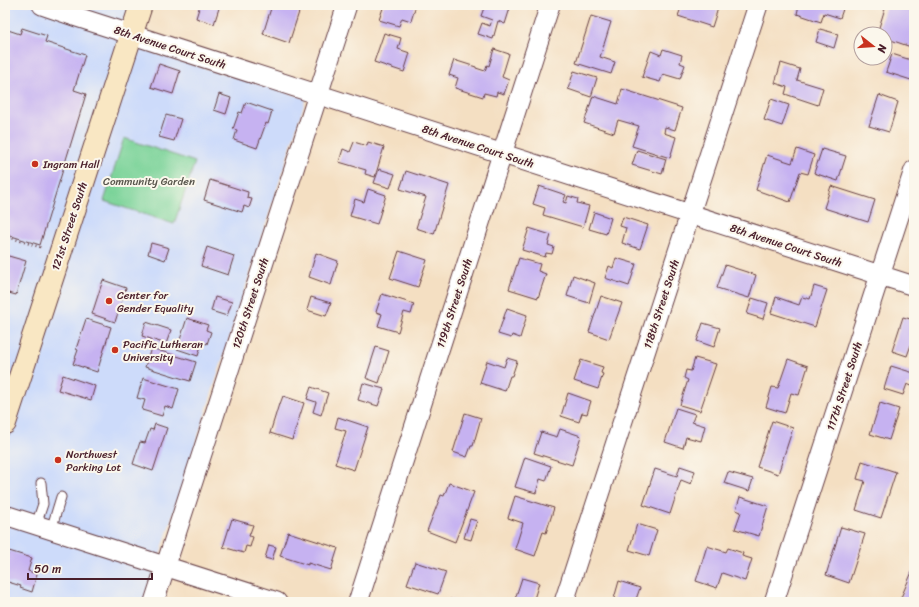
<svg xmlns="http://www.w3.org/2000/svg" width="919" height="607" font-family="Sriracha,sans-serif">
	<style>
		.built { fill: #cddbfa }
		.green { fill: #7ad399; stroke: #627962 }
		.building { fill: #c6b2f1 }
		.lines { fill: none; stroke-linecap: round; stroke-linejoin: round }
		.lane-casing { stroke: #643c42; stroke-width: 11 }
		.street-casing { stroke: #643c42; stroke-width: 21 }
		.secondary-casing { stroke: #643c42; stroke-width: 24 }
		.path { stroke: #643c42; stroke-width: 2.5; stroke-dasharray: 1 3; stroke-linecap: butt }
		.lane { stroke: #fff; stroke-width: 9 }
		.street { stroke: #fff; stroke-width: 19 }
		.secondary { stroke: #f9e7c3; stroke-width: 22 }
		.poi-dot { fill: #c8321e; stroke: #fbf7ec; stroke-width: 1.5 }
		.labels { text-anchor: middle; stroke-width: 4; stroke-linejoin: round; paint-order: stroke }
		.street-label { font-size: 11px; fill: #4a1f2b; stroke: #fbf7ec }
		.poi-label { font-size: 11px; fill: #4a1f2b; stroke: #fbf7ec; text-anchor: start }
		.park-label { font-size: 11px; fill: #58554c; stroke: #fbf7ec }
	</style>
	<rect width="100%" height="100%" fill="#fbf7ec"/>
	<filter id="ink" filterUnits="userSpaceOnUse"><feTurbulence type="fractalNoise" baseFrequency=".025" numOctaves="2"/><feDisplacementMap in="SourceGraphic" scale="8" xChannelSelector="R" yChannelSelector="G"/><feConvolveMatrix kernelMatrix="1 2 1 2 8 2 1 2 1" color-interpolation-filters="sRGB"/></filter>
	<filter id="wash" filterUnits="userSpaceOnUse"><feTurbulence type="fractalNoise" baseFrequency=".012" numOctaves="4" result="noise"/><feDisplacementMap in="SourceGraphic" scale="16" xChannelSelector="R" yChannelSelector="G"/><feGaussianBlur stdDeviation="0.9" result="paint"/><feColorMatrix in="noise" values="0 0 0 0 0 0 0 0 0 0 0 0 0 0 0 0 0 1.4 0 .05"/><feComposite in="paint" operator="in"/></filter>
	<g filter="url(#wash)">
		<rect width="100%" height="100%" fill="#f4dfc2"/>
		<path class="built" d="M5 5H141L132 34 150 52 306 98 145 602H5Z"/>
		<path class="green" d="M124 138 195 162 174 224 104 201Z"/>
		<g id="blocks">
			<path class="building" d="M200 5H220L214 24 196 18Z
				M272 5H287L300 9 289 43 263 34Z
				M384 5H416L411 21 402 18 399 26 379 20Z
				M485 5H511L505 24 498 21 493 39 478 34 482 23 490 26 492 20 481 16Z
				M682 5H719L712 27 678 16Z
				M799 5H821L827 7V5L844 6 840 18 824 13 821 22 797 14Z
				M886 5 914 6 913 26 914 27V39L911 47 885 38V34H877Z
				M591 16 611 22 600 57 615 62 611 74 576 63Z
				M22 28 47 36 45 42 85 55 74 90 86 94 40 245 5 234V29L20 34Z
				M820 29 838 34 834 48 816 42Z
				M384 33 401 38 398 49 410 53 404 72 374 62Z
				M494 49 509 54 502 77 509 80 504 94 497 92 496 96 484 93 483 97 455 88 458 78 449 75 454 60 476 67V68L485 71 487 65 489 66Z
				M663 49 682 55 680 63 685 65 680 79 663 74 660 82 642 77 651 51 661 55Z
				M892 54 914 61V70L911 80 886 72Z
				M781 63 800 69 797 80 823 88 818 105 785 94 787 87 775 83Z
				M159 64 180 71 173 94 151 87Z
				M574 71 597 78 591 97 568 89Z
				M622 89 682 108 675 130 665 127 664 133 676 137 670 158 632 146 639 126 618 120 614 133 584 123 593 96 618 104Z
				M219 94 231 98 226 114 214 110Z
				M879 95 898 102 889 132 869 126Z
				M771 99 789 105 782 126 764 120Z
				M246 102 272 111 268 124 266 123 257 148 234 140 237 130 233 129 239 112 242 113Z
				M166 115 181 119 174 141 159 137Z
				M354 142 367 146 368 142 384 147 375 177 365 174 366 170 339 162 343 149 350 152Z
				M797 149 814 155 808 174 800 172 790 202 756 190 767 155 792 163Z
				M822 149 846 156 838 181 814 173Z
				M637 150 666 159 662 174 632 165Z
				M379 169 395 174 390 188 374 183Z
				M406 171 449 185 434 234 416 228 426 197 400 189Z
				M210 180 248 192 247 198 252 199 249 208 244 206 242 212 204 200Z
				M539 186 566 195 563 202 566 203 568 196 578 199 577 203 589 206 583 227 543 215 545 208 533 204Z
				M831 186 875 200 868 222 824 208Z
				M368 189 386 195 377 224 350 216 355 199 364 202Z
				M594 212 611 218 606 234 589 229Z
				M623 217 648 225 640 249 622 243 626 228 620 226Z
				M529 228 551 235 548 245 554 247 552 254 546 253 545 257 522 250Z
				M151 243 169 248 165 260 148 254Z
				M207 247 234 256 228 275 201 266Z
				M399 251 427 260 418 287 390 278Z
				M316 253 338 261 331 285 309 277Z
				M5 255 26 261 16 295 5 292Z
				M519 258 540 264 538 271 546 274 538 298 509 289Z
				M616 258 636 264 629 286 605 278 609 266 613 268Z
				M725 265 756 275 749 298 717 288Z
				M573 275 595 283 589 303 567 296Z
				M103 280 126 288 115 322 92 314Z
				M814 286 827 290 815 327 771 313 776 297 799 305 802 297 810 299Z
				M382 294 414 304 411 314 404 312 398 332 378 326 382 314 376 312Z
				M601 296 622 303 609 339 589 332Z
				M215 297 232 302 227 316 211 311Z
				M311 297 331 303 326 316 307 310Z
				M752 298 768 303 763 319 747 314Z
				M507 308 527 315 520 338 512 335 511 338 498 334Z
				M903 317 914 320V346L911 345 907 356 892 351Z
				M187 318 208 325 206 330 211 332 207 344 202 342 198 356 177 349Z
				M86 319 111 327 97 372 73 364 78 350 76 349Z
				M146 322 171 330 166 344 142 336Z
				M703 323 720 328 714 347 697 341Z
				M376 347 389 351 379 383 366 378Z
				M151 348 196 362 190 381 145 367Z
				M507 358 517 361 512 376H510L505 391 480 383 487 361 504 367Z
				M695 358 716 364 700 411 680 405 688 380 684 378 686 370 691 371Z
				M788 359 808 366 799 395 791 393 785 413 766 407 772 387 778 388Z
				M581 360 603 367 601 373 603 374 598 389 574 381Z
				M891 366 914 373V387L907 384 903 395 884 389Z
				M63 375 95 386 91 400 58 390Z
				M143 378 179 389 173 409 165 406 162 416 142 410 145 400 137 398Z
				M363 383 384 389 378 406 358 400Z
				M311 387 328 393 321 415 313 412 316 402 307 399Z
				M568 393 591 401 587 414 582 413 579 422 561 416Z
				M283 396 304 403 292 440 270 433 279 404H280Z
				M880 403 899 409 889 440 870 434Z
				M676 408 695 414 692 422 705 426 701 441 686 437 683 448 665 442Z
				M465 413 481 418 473 446H471L467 457 453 452Z
				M338 417 368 427 354 470 335 464 346 431 335 428Z
				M772 421 793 428 778 474 757 467Z
				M155 424 167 428 153 471 133 464 140 442 145 443 150 429 153 430Z
				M560 429 581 436 572 465 534 453 541 432 557 437Z
				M525 457 551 466 546 481 540 479 536 493 515 487Z
				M862 461 896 472 881 518 856 510 865 481 857 479Z
				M680 466 695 471 691 484 681 480 670 514 643 505 655 469 677 476Z
				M728 472 753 479 749 491 724 483Z
				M449 483 474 492 455 542 427 531 441 495 444 496Z
				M515 496 554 508 546 533 543 532 535 556 515 549 523 523 508 518Z
				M740 497 768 506 759 536 735 529 741 512 736 510Z
				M232 519 253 525 249 536 253 537 250 547 246 546 244 553 223 547Z
				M470 519 477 521 471 540 464 538Z
				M637 524 657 530 649 556 629 550Z
				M841 527 865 534 849 583 826 575Z
				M288 532 338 548 331 570 308 563V565L280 556Z
				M269 545 276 547 272 560 265 558Z
				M707 546 726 552 728 548 743 553 742 556 752 559 745 581 722 573 717 588 696 581Z
				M9 551 32 558 28 571 37 574 32 592 20 588 21 586 5 581V563Z
				M415 562 446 572 438 594 407 584Z
				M912 572 914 573V602H899Z
				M522 578 539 583 533 602H514Z
				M619 581 640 588 635 602H613Z
				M810 597 824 602H808Z
				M450 599 458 602H449Z"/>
		</g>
	</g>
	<g filter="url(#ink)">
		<use href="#blocks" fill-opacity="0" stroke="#643c42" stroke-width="1"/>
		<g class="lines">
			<g class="lane-casing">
				<path id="lane" d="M36 525 43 504 41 483
					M51 530 61 497"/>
			</g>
			<g class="street-casing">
				<path id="street" d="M42 5 77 17 914 286
					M5 515 277 602
					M154 602 347 5
					M358 602 550 5
					M564 602 758 5
					M774 602 914 170"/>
			</g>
			<g class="secondary-casing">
				<path id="secondary" d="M5 423 141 5"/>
			</g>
			<path class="path" d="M5 236 43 248"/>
			<use href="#lane" class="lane"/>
			<use href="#street" class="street"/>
			<use href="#secondary" class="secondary"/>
		</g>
	</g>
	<g class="poi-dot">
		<circle cx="35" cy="164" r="4"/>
		<circle cx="109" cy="301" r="4"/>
		<circle cx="115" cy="350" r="4"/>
		<circle cx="58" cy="460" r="4"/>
	</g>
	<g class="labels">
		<g class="street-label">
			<text transform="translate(170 47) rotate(18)" y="4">8th Avenue Court South</text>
			<text transform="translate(478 146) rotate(18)" y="4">8th Avenue Court South</text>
			<text transform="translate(69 226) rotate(-72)" y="4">121st Street South</text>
			<text transform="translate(786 245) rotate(18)" y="4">8th Avenue Court South</text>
			<text transform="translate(250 303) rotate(-72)" y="4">120th Street South</text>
			<text transform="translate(454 303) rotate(-72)" y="4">119th Street South</text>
			<text transform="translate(661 304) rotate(-72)" y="4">118th Street South</text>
			<text transform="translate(844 386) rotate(-72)" y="4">117th Street South</text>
		</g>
		<g class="poi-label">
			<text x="43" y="168">Ingram Hall</text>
			<text x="117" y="299">Center for<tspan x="117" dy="13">Gender Equality</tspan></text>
			<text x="123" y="348">Pacific Lutheran<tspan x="123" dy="13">University</tspan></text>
			<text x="66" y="458">Northwest<tspan x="66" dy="13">Parking Lot</tspan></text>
		</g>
		<g class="park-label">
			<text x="149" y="185">Community Garden</text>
		</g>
	</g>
	<rect width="919" height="607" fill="none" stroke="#fbf7ec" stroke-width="20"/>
	<g transform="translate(873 46) rotate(107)"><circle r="19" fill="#fbf7ec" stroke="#b4a19f"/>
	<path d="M0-3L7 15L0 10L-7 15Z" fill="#c8321e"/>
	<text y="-6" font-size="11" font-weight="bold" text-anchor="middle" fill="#4a1f2b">N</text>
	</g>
	<path d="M28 573v6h124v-6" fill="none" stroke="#4a1f2b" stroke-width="2"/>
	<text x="34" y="573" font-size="12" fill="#4a1f2b" stroke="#fbf7ec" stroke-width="3" paint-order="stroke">50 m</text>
</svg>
